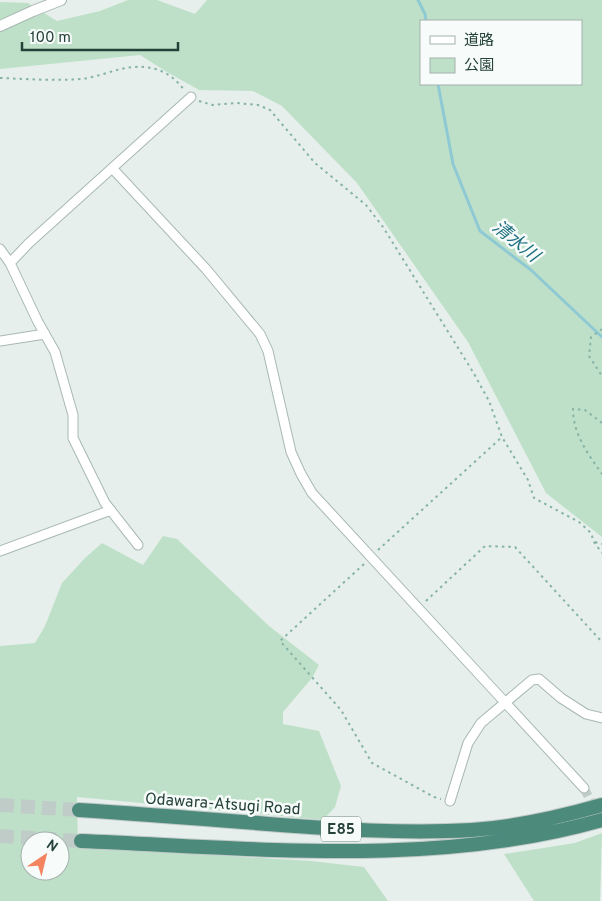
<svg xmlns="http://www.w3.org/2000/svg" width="602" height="901" font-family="Overpass,'Noto Sans JP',sans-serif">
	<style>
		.green { fill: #bfe0c8; fill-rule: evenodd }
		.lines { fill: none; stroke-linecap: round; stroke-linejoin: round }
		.stream { stroke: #8ec9d4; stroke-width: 3 }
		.minor-tunnel { stroke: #bfccc8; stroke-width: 9; stroke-dasharray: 9 4.5; stroke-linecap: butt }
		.trunk-tunnel { stroke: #bfccc8; stroke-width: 14; stroke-dasharray: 14 7; stroke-linecap: butt }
		.minor-casing { stroke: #a8b8b2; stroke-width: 11 }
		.tertiary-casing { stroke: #a8b8b2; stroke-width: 12 }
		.trunk-casing { stroke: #c2cac8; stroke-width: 16 }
		.path { stroke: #86b3a5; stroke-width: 2; stroke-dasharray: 2.5 4; stroke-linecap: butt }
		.minor { stroke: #fff; stroke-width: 9 }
		.tertiary { stroke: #fff; stroke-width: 10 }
		.trunk { stroke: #4c8a7c; stroke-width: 14 }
		.labels { text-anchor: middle; stroke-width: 5; stroke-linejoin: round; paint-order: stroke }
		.shield { fill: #f7fbf9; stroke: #637a73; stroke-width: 1 }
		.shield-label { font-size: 15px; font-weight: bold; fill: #24423a }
		.street-label { font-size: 16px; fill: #24423a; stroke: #f7fbf9 }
		.water-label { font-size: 18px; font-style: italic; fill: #1c6f80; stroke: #f7fbf9 }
	</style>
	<rect width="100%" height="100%" fill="#e6efeb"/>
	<path class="green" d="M128 0H157L195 14 207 0H602V537L546 493 468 342 357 183 282 106 253 91 199 90 167 72 140 55 0 69V2L28 3 57 21 100 11ZM421 21H581V84H421Z
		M163 536 177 539 269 626 319 665 312 678 283 712V724L319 731 341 786 335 807 323 820 77 797 78 847 311 861 364 867 388 901H0V646L35 643 45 626 62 583 85 558 102 543 143 565ZM30 841H60V871H30Z
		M602 833 600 901H534L504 854 575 843Z"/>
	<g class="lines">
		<path class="stream" d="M418 0 425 14 426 21
			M438 84 453 164 480 231 531 270 602 337"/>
		<path class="minor-tunnel" d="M584 788 596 812"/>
		<path class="trunk-tunnel" d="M0 805 79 810
			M0 836 81 841"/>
		<g class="minor-casing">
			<path id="minor" d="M112 168 206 269 260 334 268 351 291 452 301 474 312 493 584 788
				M0 249 10 263 38 322 55 352 73 415V438L105 503 138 545
				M10 263 29 243 191 97
				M0 341 45 334
				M0 551 111 510
				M450 801 468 743 481 723 532 680 539 679 561 698 586 714 602 718"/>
		</g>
		<g class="tertiary-casing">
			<path id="tertiary" d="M0 26 33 11 61 0"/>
		</g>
		<g class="trunk-casing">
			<path id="trunk" d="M79 810C142 814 205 819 268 824 335 829 404 834 472 830 516 827 560 817 602 805
				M81 841C254 848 434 868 602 820"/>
		</g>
		<path class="path" d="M0 78C27 79 54 81 80 79 94 78 108 72 121 69 148 63 169 69 185 91
			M199 101 212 105 237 103 258 105 270 110 315 163 366 205 383 227 473 372 489 401 502 437 528 480 534 498 579 522 591 533 594 542 602 553
			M602 329 591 337 589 356 602 376
			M602 423 585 410 573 409C573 434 588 454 602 474
			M595 542 602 544
			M378 550 502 437
			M364 564 280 641 341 710 372 763 434 797 441 799
			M426 601 485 546 515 547 602 642"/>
		<use href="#minor" class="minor"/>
		<use href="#tertiary" class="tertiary"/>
		<use href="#trunk" class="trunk"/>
	</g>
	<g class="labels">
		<rect class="shield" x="321" y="816.5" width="40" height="25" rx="4"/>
		<g class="shield-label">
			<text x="341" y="834">E85</text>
		</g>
		<g class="street-label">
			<text transform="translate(223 803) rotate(4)" y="6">Odawara-Atsugi Road</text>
		</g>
		<g class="water-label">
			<text transform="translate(516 241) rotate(39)" y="6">清水川</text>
		</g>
	</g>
	<rect x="420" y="20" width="162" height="65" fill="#f7fbf9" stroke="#a3b1ad"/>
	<rect x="430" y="36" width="25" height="8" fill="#ffffff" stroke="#a3b1ad"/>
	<text x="464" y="45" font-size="15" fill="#24423a">道路</text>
	<rect x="430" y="58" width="25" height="15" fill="#bfe0c8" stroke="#a3b1ad"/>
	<text x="464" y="70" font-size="15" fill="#24423a">公園</text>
	<g transform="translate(45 856) rotate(35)"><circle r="24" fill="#f7fbf9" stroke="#a3b1ad"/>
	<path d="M0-4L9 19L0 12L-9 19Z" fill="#f4845f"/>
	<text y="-8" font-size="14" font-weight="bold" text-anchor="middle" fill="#24423a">N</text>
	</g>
	<path d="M22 42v8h156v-8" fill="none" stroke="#24423a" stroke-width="2.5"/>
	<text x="30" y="42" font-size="15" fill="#24423a" stroke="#f7fbf9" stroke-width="4" paint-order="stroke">100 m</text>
</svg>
